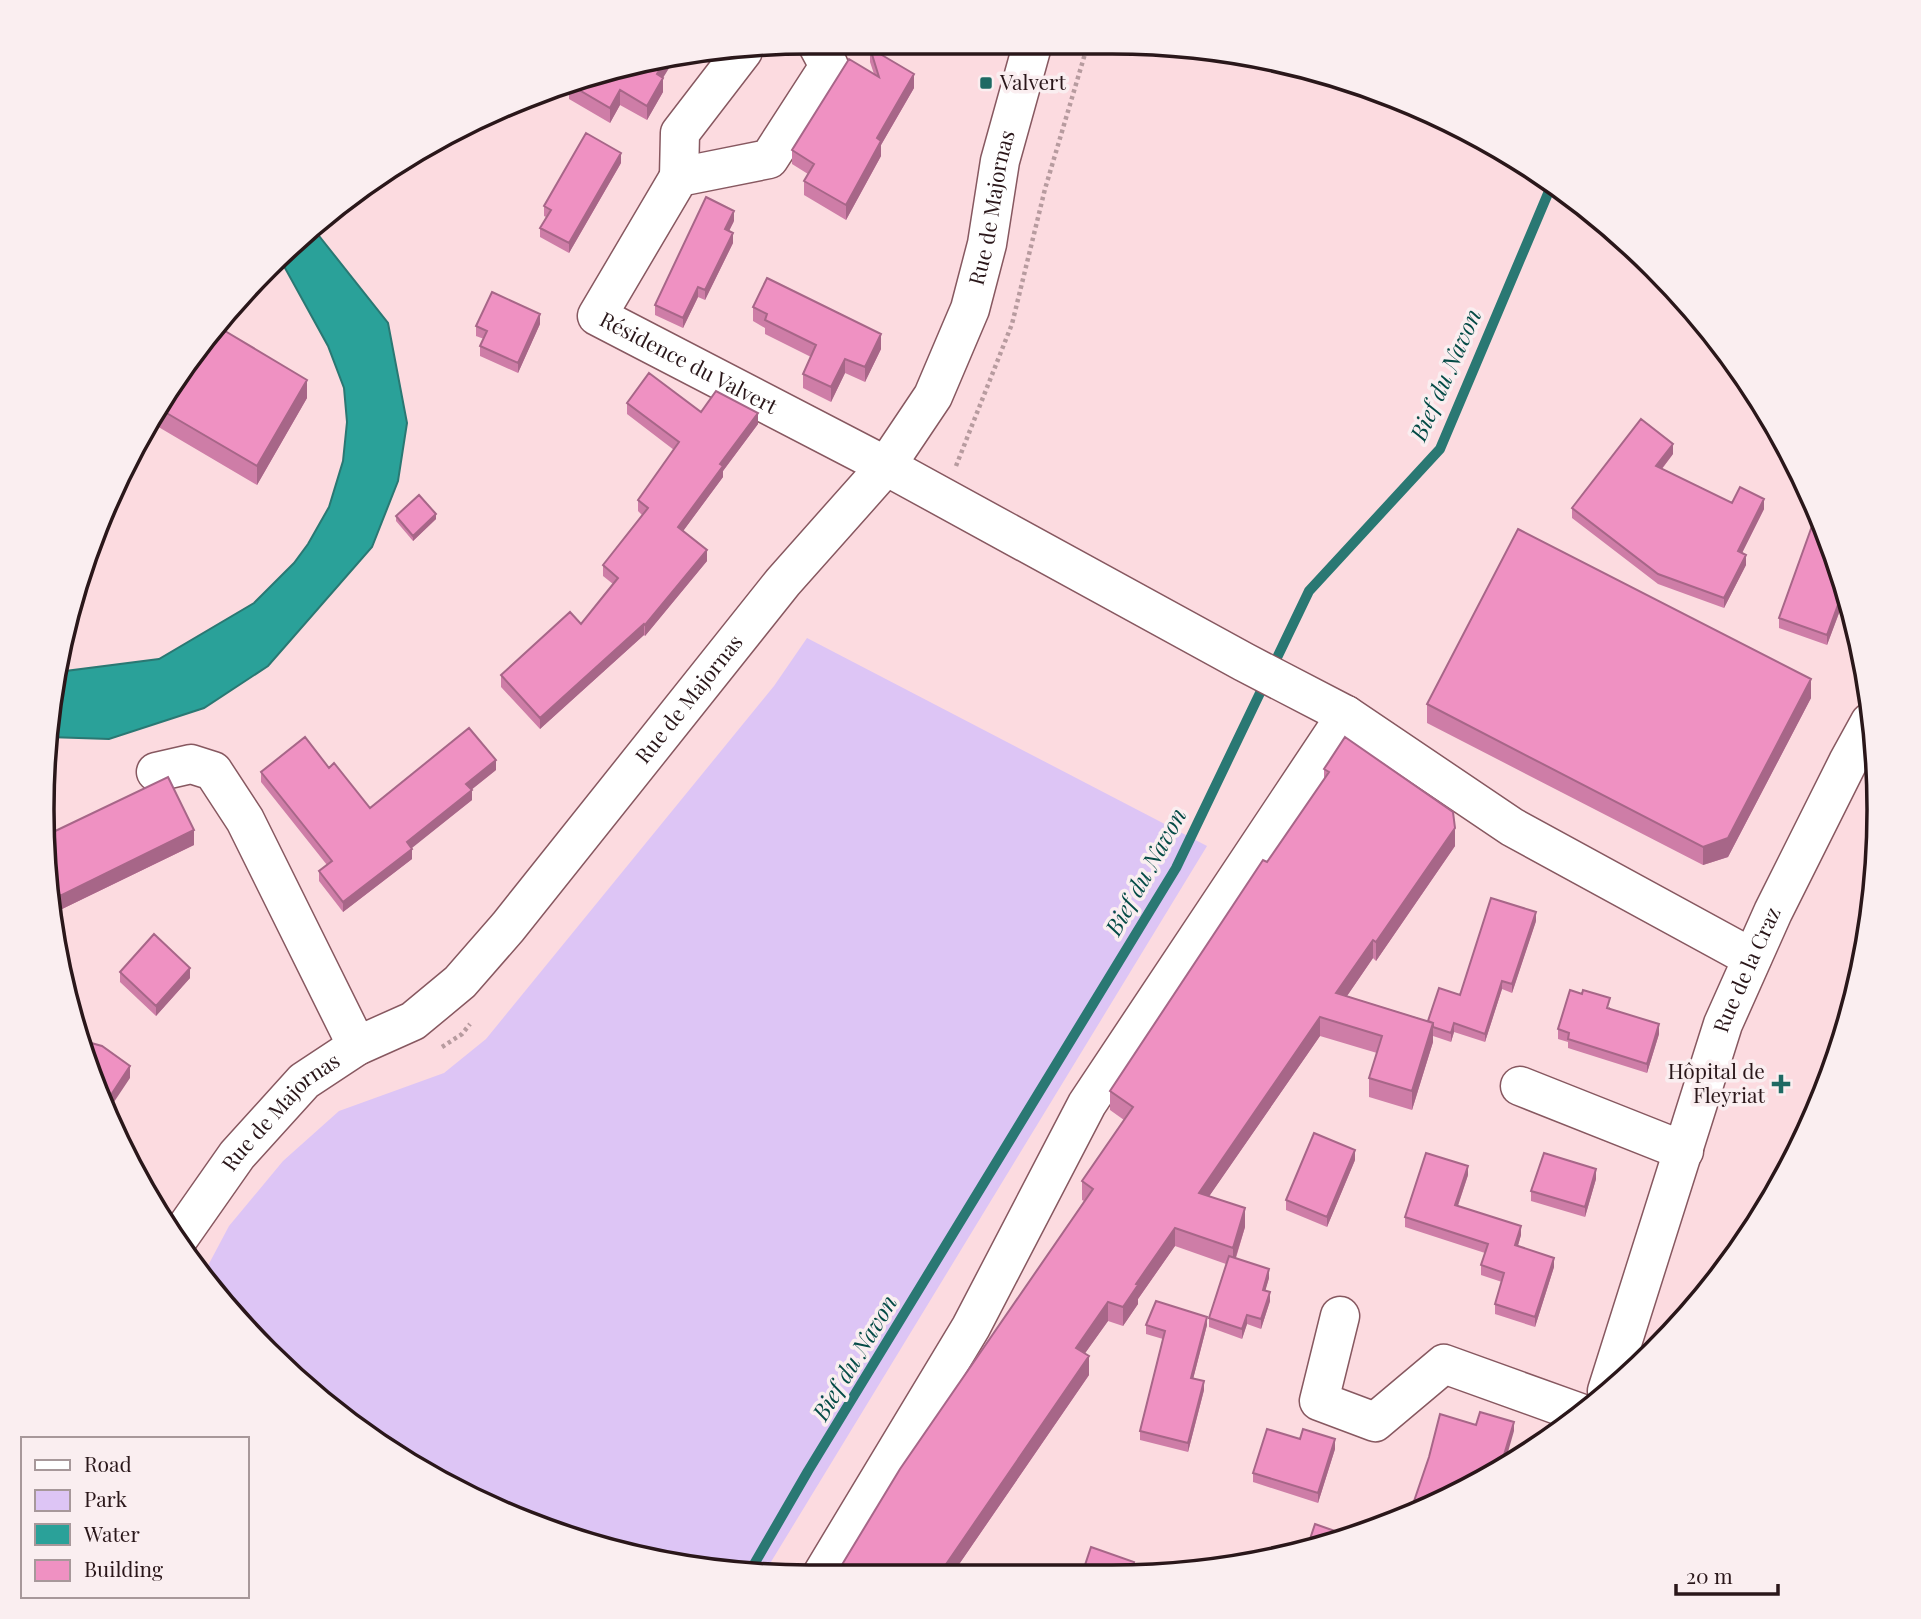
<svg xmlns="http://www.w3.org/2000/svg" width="1921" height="1619" font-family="'Playfair Display',serif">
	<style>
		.green { fill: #ddc5f5 }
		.water { fill: #2aa199; stroke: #2a7873; stroke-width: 2 }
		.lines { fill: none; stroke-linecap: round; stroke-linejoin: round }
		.stream { stroke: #2a7873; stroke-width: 10 }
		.minor-casing { stroke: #875860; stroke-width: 41 }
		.path { stroke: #b79b9f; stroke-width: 4.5; stroke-dasharray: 3.5 3.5; stroke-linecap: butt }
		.minor { stroke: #fff; stroke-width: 38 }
		.wall { fill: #ce7da7 }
		.shaded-wall { fill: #a76688 }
		.building { fill: #ef91c2; stroke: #a76688; stroke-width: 2 }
		.poi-dot { fill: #1e6963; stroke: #faeef0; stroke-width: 2.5 }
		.labels { text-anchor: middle; stroke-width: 7; stroke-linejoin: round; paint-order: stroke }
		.poi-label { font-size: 21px; fill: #2a171a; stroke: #faeef0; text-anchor: start }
		.street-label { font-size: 21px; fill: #2a171a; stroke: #faeef0 }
		.water-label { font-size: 23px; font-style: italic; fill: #044b46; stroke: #faeef0 }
		.rim { fill: none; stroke: #2a171a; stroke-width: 3.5 }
	</style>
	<rect width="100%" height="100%" fill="#fcdbe0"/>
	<path class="green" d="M807 638 1207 846 763 1575H759L563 1536 425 1474 267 1352 203 1275 229 1226 283 1161 339 1111 444 1073 486 1039 774 686Z"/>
	<path class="water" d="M312 227 388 323 407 423 398 481 372 547 268 666 204 708 109 739 49 737V710L58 672 159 659 254 603 294 563 308 544 329 507 343 461 347 422 344 388 328 346 280 259 303 233Z"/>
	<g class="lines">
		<path class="stream" d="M749 1573 808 1471 1176 868 1309 591 1440 449 1552 184"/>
		<g class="minor-casing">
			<g id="minor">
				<path id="s1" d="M816 42 829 66 769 159 679 177 597 316 886 466 1244 662 1346 715 1512 827 1752 958"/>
				<path d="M679 177 680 133 743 51"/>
				<path d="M156 772 191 764 213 771 245 820 357 1046"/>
				<path d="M1520 1086 1684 1151"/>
				<path id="s2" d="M176 1242 237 1155 304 1081 357 1046 413 1021 460 982 508 927 783 582 886 466 933 396 970 309 987 244 1000 161 1032 46"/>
				<path d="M1340 1316 1319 1401 1375 1422 1444 1364 1580 1413"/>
				<path id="s3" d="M1607 1391 1723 1024 1773 912 1848 762 1870 722"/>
				<path d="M821 1576 971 1327 1087 1104 1346 715"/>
			</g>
		</g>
		<path class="path" d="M956 466 1012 324 1045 189 1087 47
			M442 1047 462 1034 470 1024"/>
		<use href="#minor" class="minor"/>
	</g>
	<path class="wall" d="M870 48 914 88 881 145V156L846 220 804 195V181L808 174 792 164V150L874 74 870 62Z
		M663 78V92L647 120 620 105 610 123 569 99V84Z
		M621 163 569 253 540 237V228L546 217 544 216V206Z
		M734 221 729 231 733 243 705 300 698 297 683 328 655 315V305Z
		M753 307 881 349 865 382 845 373 831 402 803 388V374L811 357 765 334V328L753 321Z
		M540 324 518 373 480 356V346L484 339 476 336V326Z
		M172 383 307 398 257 485 150 422Z
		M627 403 701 412 758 424 723 471V477L683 531 707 561 645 636 644 635 540 729 501 687V675L581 624 613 584 603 576V565L642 515 638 511V500L674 450 627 414Z
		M1673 454 1662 469 1732 503 1764 509 1742 553 1746 565 1724 608 1658 584 1572 518V508Z
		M396 516 436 519 413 541 396 521Z
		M1825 531 1845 597 1827 645 1779 628V618Z
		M1811 698 1728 857 1703 865 1427 723V704Z
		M329 768 370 808 496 770 471 790 472 800 411 848 412 859 343 912 319 881V871L327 865 261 782V772Z
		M1324 769 1455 846 1376 961 1373 958 1347 996 1428 1021 1460 995 1536 921 1512 993 1502 989 1485 1042 1454 1032 1451 1042 1433 1036V1042L1412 1110 1369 1097V1078L1377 1053 1320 1036 1209 1196 1245 1227 1236 1258 1269 1278 1265 1290 1270 1301 1261 1329 1247 1324 1242 1339 1209 1327V1318L1226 1264 1175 1246 1138 1299V1304L1123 1326 1108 1321 1085 1353 1089 1375 951 1576H834V1574L840 1568 1084 1201 1082 1200V1181L1124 1120 1110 1110V1091L1324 780Z
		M49 834 194 845 60 910 49 886Z
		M120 972 190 978 156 1016 120 982Z
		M1610 1007V1009L1659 1034 1647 1073 1568 1048V1042L1558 1039V1029Z
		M1355 1160 1327 1227 1286 1210V1200Z
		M1468 1175 1458 1206 1521 1235 1518 1246 1554 1267 1535 1327 1495 1314V1304L1502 1282 1481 1275V1265L1485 1253 1405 1227V1217Z
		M1596 1179 1585 1217 1531 1201V1191Z
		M1146 1325H1207L1193 1379 1204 1390 1188 1452 1140 1440V1431L1163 1339 1146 1334Z
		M1300 1439 1335 1449 1318 1503 1253 1482V1473Z"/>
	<path class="shaded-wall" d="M674 60 663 78V92L647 120V106L657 74 665 61Z
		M914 74V88L881 145V156L846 220V205L877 138Z
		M620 90V105L610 123V108Z
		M621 153V163L569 253V243Z
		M734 211V221L725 239V229Z
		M733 233V243L705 300V290Z
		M698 287V297L683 328V318Z
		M540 314V324L518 373V363Z
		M881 334V349L865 382V367Z
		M845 359V373L831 402V387Z
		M307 380V398L257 485V466Z
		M758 413V424L723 471V477L678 538V527L720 464Z
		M1673 444V454L1656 476V466Z
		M1764 499V509L1738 561V551Z
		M436 514V519L413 541V536Z
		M707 550V561L645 636V625Z
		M1746 555V565L1724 608V598Z
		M1843 591 1845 597 1827 645V635Z
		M644 624V635L540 729V718Z
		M1811 679V698L1728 857 1703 865V847Z
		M496 760V770L466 794V784Z
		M472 790V800L407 852V842Z
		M1455 828V846L1376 961V942Z
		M194 830V845L60 910V896Z
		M412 849V859L343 912V902Z
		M1536 912V921L1512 993V984Z
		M1373 940V958L1336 1012V993Z
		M190 968V978L156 1016V1006Z
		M1502 981V989L1485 1042V1034Z
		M1320 1017V1036L1199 1211V1193Z
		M1433 1023V1042L1412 1110V1091Z
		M1454 1023V1032L1451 1042V1033Z
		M1659 1024V1034L1647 1073V1064Z
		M130 1066V1078L106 1114 103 1107Z
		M1355 1150V1160L1327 1227V1217Z
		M1468 1166V1175L1455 1214V1205Z
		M1596 1169V1179L1585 1217V1207Z
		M1245 1208V1227L1233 1266V1248Z
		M1521 1226V1235L1515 1255V1245Z
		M1175 1228V1246L1138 1299V1304L1123 1326V1307L1136 1284Z
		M1554 1258V1267L1535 1327V1317Z
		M1269 1269V1278L1263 1299V1290Z
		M1270 1292V1301L1261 1329V1319Z
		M1108 1302V1321L1076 1366V1348Z
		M1247 1315V1324L1242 1339V1329Z
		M1207 1317V1325L1191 1387V1378Z
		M1089 1356V1375L951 1576H938Z
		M1204 1381V1390L1188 1452V1443Z
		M1514 1422V1431L1504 1466 1500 1468Z
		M1335 1439V1449L1318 1503V1493Z
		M1134 1562 1133 1575H1129Z"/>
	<path class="building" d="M870 48 914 74 877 138 881 141 846 205 804 181 814 164 792 150 849 59 879 77Z
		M665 61 657 74 663 78 647 106 620 90 610 108 569 84 611 68Z
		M586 133 621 153 569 243 540 228 551 210 544 206Z
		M706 197 734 211 725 229 733 233 705 290 698 287 683 318 655 305Z
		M767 278 881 334 865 367 845 359 831 387 803 374 816 345 765 320 767 314 753 307Z
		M492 292 540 314 518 363 480 346 487 331 476 326Z
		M220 328 307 380 257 466 158 408 172 383Z
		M649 373 701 412 716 391 758 413 720 464 723 466 678 527 707 550 645 625 644 624 540 718 501 675 570 612 581 624 618 578 603 565 648 508 638 500 679 442 627 403Z
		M1641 419 1673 444 1656 466 1732 503 1740 487 1764 499 1738 551 1746 555 1724 598 1658 574 1572 508Z
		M419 495 436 514 413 536 396 516Z
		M1812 526 1825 531 1843 591 1827 635 1779 618Z
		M1518 529 1811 679 1728 838 1703 847 1427 704Z
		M469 728 496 760 466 784 472 790 407 842 412 849 343 902 319 871 332 861 261 772 305 737 329 768 334 763 370 808Z
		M1345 737 1453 812 1455 828 1376 942 1373 940 1336 993 1433 1023 1412 1091 1369 1078 1382 1036 1320 1017 1199 1193 1245 1208 1233 1248 1175 1228 1136 1284 1138 1285 1123 1307 1108 1302 1076 1348 1089 1356 938 1576H837L834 1574 840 1568 900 1469 1093 1189 1082 1181 1133 1107 1110 1091 1263 860 1267 862 1329 772 1324 769Z
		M168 777 194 830 60 896 49 872V834Z
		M1491 898 1536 912 1512 984 1502 981 1485 1034 1454 1023 1451 1033 1433 1027V1023L1428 1021 1439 988 1460 995Z
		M154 934 190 968 156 1006 120 972Z
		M1570 990 1582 994 1583 990 1610 998 1607 1008 1659 1024 1647 1064 1568 1039 1569 1033 1558 1029Z
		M84 1041 102 1046 130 1066 103 1107 100 1103Z
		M1314 1133 1355 1150 1327 1217 1286 1200Z
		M1426 1153 1468 1166 1455 1205 1521 1226 1515 1245 1554 1258 1535 1317 1495 1304 1504 1273 1481 1265 1488 1244 1405 1217Z
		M1544 1153 1596 1169 1585 1207 1531 1191Z
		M135 1168 143 1173 140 1178Z
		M1229 1256 1269 1269 1263 1290 1270 1292 1261 1319 1247 1315 1242 1329 1209 1318Z
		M1156 1301 1207 1317 1191 1378 1204 1381 1188 1443 1140 1431 1165 1331 1146 1325Z
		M1480 1412 1514 1422 1500 1468 1409 1516 1429 1457 1440 1414 1476 1425Z
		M1267 1429 1300 1439 1303 1429 1335 1439 1318 1493 1253 1473Z
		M1315 1524 1349 1536 1307 1548Z
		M1091 1547 1134 1562 1129 1575 1112 1577H1081Z"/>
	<g class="poi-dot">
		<rect x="979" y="76" width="14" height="14" rx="3.5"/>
		<path d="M1777.5 1073.5h7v7h7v7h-7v7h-7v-7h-7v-7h7z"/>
	</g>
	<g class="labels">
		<g class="poi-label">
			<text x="1000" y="90">Valvert</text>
			<text x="1765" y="1079" text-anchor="end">Hôpital de<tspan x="1765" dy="24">Fleyriat</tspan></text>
		</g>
		<g class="street-label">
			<text dy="7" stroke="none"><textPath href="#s2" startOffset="1344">Rue de Majornas</textPath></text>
			<text dy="7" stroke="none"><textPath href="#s1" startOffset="494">Résidence du Valvert</textPath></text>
			<text dy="7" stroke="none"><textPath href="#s2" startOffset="756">Rue de Majornas</textPath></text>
			<text dy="7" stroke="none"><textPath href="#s3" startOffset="444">Rue de la Craz</textPath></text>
			<text dy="7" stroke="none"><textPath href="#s2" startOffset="168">Rue de Majornas</textPath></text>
		</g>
		<g class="water-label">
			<text transform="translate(1446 375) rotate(-66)" y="8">Bief du Navon</text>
			<text transform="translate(1146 872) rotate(-61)" y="8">Bief du Navon</text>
			<text transform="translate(855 1358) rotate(-59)" y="8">Bief du Navon</text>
		</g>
	</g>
	<path d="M0 0H1921V1619H0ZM809 54H1112A755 755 0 0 1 1867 809V810A755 755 0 0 1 1112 1565H809A755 755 0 0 1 54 810V809A755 755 0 0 1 809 54Z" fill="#faeef0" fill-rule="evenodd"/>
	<path class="rim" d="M809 54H1112A755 755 0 0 1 1867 809V810A755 755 0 0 1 1112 1565H809A755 755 0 0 1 54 810V809A755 755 0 0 1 809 54Z"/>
	<rect x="21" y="1437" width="228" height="161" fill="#faeef0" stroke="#a7989a" stroke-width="2"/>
	<rect x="35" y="1460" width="35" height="10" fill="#ffffff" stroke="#a7989a" stroke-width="2"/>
	<text x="84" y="1472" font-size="21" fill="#2a171a">Road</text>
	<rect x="35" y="1490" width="35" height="21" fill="#ddc5f5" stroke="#a7989a" stroke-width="2"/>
	<text x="84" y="1507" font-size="21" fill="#2a171a">Park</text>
	<rect x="35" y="1524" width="35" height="21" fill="#2aa199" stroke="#a7989a" stroke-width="2"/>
	<text x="84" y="1542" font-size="21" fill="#2a171a">Water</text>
	<rect x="35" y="1560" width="35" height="21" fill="#ef91c2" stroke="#a7989a" stroke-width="2"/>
	<text x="84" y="1577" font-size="21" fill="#2a171a">Building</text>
	<path d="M1676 1584v10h102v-10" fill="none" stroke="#2a171a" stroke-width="3.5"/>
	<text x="1686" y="1584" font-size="21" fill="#2a171a" stroke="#faeef0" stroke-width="5" paint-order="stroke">20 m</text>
</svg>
